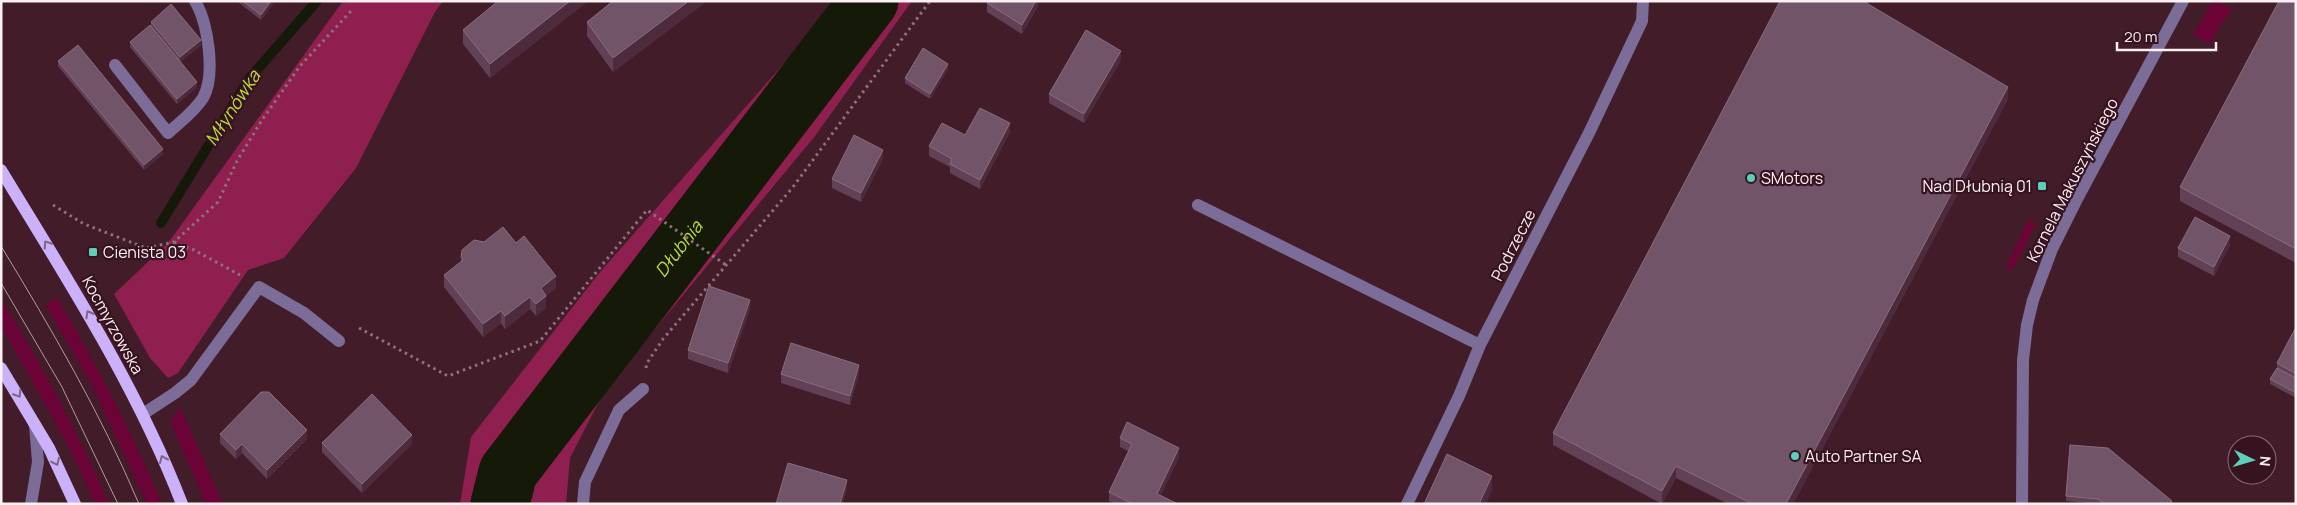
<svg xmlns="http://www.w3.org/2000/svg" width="2297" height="505" font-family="Manrope,sans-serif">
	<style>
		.green { fill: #6b0336 }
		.forest { fill: #8f1f4f }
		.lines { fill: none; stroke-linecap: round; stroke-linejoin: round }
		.stream { stroke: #151908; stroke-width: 10 }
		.river { stroke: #151908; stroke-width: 59 }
		.path { stroke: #8d727b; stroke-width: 3; stroke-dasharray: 2.5 4; stroke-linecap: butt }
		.minor { stroke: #7b6c98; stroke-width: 12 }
		.major { stroke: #cab1f9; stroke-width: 12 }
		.tram { stroke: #b19ca2; stroke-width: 1 }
		.wall { fill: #624157 }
		.shaded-wall { fill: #4e2a3d }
		.building { fill: #725468; stroke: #886d7d }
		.oneway { stroke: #80628c }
		.poi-dot { fill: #5cceba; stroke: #371320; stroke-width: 2 }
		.labels { text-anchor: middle; stroke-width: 4.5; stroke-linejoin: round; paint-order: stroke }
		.poi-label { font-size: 16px; fill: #fbf1f3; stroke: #371320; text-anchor: start }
		.street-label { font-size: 16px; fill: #fbf1f3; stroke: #371320 }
		.water-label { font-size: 18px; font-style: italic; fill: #bddd3a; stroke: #371320 }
	</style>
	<rect width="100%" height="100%" fill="#421c29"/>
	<path class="green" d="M2217 1 2232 9 2219 27 2210 44 2193 35 2212 2Z
		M2028 220 2036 224 2015 266 2004 271Z
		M57 298C97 364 132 432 162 504H147L92 386 45 304Z
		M1 299C42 365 78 432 109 504H95L71 451 1 326Z
		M180 407 223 504H206L170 421Z"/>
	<path class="forest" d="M343 1H443L435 12 356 168 284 258 248 270 178 373 168 378 150 358 114 294 168 243Z
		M839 1H912L815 136 606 388 570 458 566 504H460L471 437 600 272Z"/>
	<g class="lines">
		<path class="stream" d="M161 223 249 79 317 1"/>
		<path class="river" id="s1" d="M500 504 508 472 869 1"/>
		<path class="path" d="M53 205 84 224 146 248 174 242 218 202 237 161 262 120 300 66 351 11
			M174 242 194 250 240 275
			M359 328 448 376 540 341 647 210 726 265
			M646 368 647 363 663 339 793 187 930 1"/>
		<path class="minor" d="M115 65 168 133C180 122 194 112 203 98 216 75 208 23 195 1
			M1198 205 1480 345
			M143 414 175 393 191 380 259 287 304 313 339 341
			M31 504 38 462 35 425
			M583 504 585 482 619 410 643 389
			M1407 504 1459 396 1480 345 1589 133 1642 21 1643 1
			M2022 504 2023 360 2027 325 2033 300 2052 249 2076 201 2183 1"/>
		<path class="major" d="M1 170C67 279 136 385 182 504
			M1 368 49 448 75 504"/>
		<path class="tram" d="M1 246C52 330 101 414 139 504
			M1 283 62 387 118 504"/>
	</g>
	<path class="wall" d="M238 1H275L261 20 238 2Z
		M498 1H588L490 78 463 44V30Z
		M613 1H707L613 72 587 36V22Z
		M1038 1V6L1022 34 987 12V3Z
		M2296 1V263L2180 201V187Z
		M151 22 201 45 180 62 197 87 177 104 130 47V42L151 26Z
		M1121 60 1084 123 1049 103V94Z
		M58 61 163 154 144 170 58 66Z
		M948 69 930 99 905 83V78Z
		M2008 99 1793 504H1728L1676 478 1662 504 1553 445V433Z
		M1010 132 980 189 950 173V167L929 156V146L965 135Z
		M883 159 861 202 832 188V179Z
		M484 242 516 243 556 288 546 296V308L536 316 530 309 505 329 501 323 483 337 444 287V275L461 262V257Z
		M2230 245 2214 276 2178 257V248Z
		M750 309 728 373 688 359V350Z
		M2296 327V398L2270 384V379L2277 368V363Z
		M781 374H859L850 405 781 383Z
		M220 434 307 439 267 479 242 453 236 459 220 443Z
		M1120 438 1179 457 1161 495 1178 504H1114L1109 501V492L1128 451 1120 447Z
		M322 443 412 444 362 493 322 452Z
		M2066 496 2172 504H2098L2066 501Z"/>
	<path class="shaded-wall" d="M271 1H275L261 20V15Z
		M570 1H588L490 78V64Z
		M689 1H707L613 72V58Z
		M1036 1H1038V6L1022 34V25Z
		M201 40V45L180 62V57Z
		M1121 51V60L1084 123V114Z
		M948 64V69L930 99V94Z
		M197 82V87L177 104V99Z
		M2008 87V99L1793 504H1786Z
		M1010 123V132L980 189V180Z
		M163 149V154L144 170V165Z
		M883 150V159L861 202V193Z
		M2230 236V245L2214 276V267Z
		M556 276V288L541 300V288Z
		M546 296V308L536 316V304Z
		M530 297V309L505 329V316Z
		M750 300V309L728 373V363Z
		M501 311V323L483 337V324Z
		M859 365V374L850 405V396Z
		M307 430V439L267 479V470Z
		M412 435V444L362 493V484Z
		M242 444V453L236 459V450Z
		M1179 448V457L1157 503V494Z
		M1676 466V478L1662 504V491Z
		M1492 476V490L1486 504H1479Z
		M847 480V489L843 504H840Z"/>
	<path class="building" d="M243 1H271L261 15Z
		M498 1H570L490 64 463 30Z
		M613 1H689L613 58 587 22Z
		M988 1H1036L1022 25 987 3Z
		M1780 1H1863L2008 87 1786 504H1753L1676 466 1662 491 1553 433Z
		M2279 1H2296V249L2180 187Z
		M171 4 201 40 180 57 151 22Z
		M150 25 197 82 177 99 130 42Z
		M1086 30 1121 51 1084 114 1049 94Z
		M78 45 163 149 144 165 58 61Z
		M923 48 948 64 930 94 905 78Z
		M980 108 1010 123 980 180 950 164 952 159 929 146 942 123 965 135Z
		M854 135 883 150 861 193 832 179Z
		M2195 217 2230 236 2214 267 2178 248Z
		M503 227 516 243 524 236 556 276 541 288 546 296 536 304 530 297 505 316 501 311 483 324 444 275 463 260 461 257 462 250 474 240 484 242Z
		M709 286 750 300 728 363 688 350Z
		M2296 327V374L2277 363Z
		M791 343 859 365 850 396 781 374Z
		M2277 368 2296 378V393L2270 379Z
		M261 392H269L307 430 267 470 242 444 236 450 220 434Z
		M372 394 412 435 362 484 322 443Z
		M1127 422 1179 448 1157 494 1178 504H1133L1109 492 1132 444 1120 438Z
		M2070 445 2108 448 2172 501 2170 504H2104L2098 499 2066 496Z
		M1447 454 1492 476 1479 504H1424Z
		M788 463 847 480 840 504H776Z"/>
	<defs><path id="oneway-chevron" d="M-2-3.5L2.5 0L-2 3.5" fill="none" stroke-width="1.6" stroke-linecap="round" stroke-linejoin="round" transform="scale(1.25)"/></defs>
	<g class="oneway">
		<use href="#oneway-chevron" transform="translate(47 244) rotate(-123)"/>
		<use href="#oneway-chevron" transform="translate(89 314) rotate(-120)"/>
		<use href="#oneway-chevron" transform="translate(18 394) rotate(58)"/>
		<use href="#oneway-chevron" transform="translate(163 459) rotate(-114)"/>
		<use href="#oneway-chevron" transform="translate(56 462) rotate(65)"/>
	</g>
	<g class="poi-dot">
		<circle cx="1751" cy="178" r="5"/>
		<rect x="2037" y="181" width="10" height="10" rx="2.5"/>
		<rect x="88" y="247" width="10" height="10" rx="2.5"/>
		<circle cx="1795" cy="456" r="5"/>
	</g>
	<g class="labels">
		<g class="poi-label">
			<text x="1761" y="184">SMotors</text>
			<text x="2032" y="192" text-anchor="end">Nad Dłubnią 01</text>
			<text x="103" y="258">Cienista 03</text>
			<text x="1805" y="462">Auto Partner SA</text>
		</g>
		<g class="street-label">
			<text transform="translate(2072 180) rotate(-63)" y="6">Kornela Makuszyńskiego</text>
			<text transform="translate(1513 245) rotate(-63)" y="6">Podrzecze</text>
			<text transform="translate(113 325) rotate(61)" y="6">Kocmyrzowska</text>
		</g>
		<g class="water-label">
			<text transform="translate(233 108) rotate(-57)" y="6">Młynówka</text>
			<text dy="6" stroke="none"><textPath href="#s1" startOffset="314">Dłubnia</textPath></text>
		</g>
	</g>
	<rect width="2297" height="505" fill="none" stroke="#fbf1f3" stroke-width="5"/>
	<g transform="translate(2252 460) rotate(95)"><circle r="24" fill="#371320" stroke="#856c74"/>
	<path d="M0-4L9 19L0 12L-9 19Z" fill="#5cceba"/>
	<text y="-8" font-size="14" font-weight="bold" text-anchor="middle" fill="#fbf1f3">N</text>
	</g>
	<path d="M2117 42v8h99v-8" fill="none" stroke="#fbf1f3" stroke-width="2.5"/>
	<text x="2124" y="42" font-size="15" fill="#fbf1f3" stroke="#371320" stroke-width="4" paint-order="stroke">20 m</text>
</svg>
